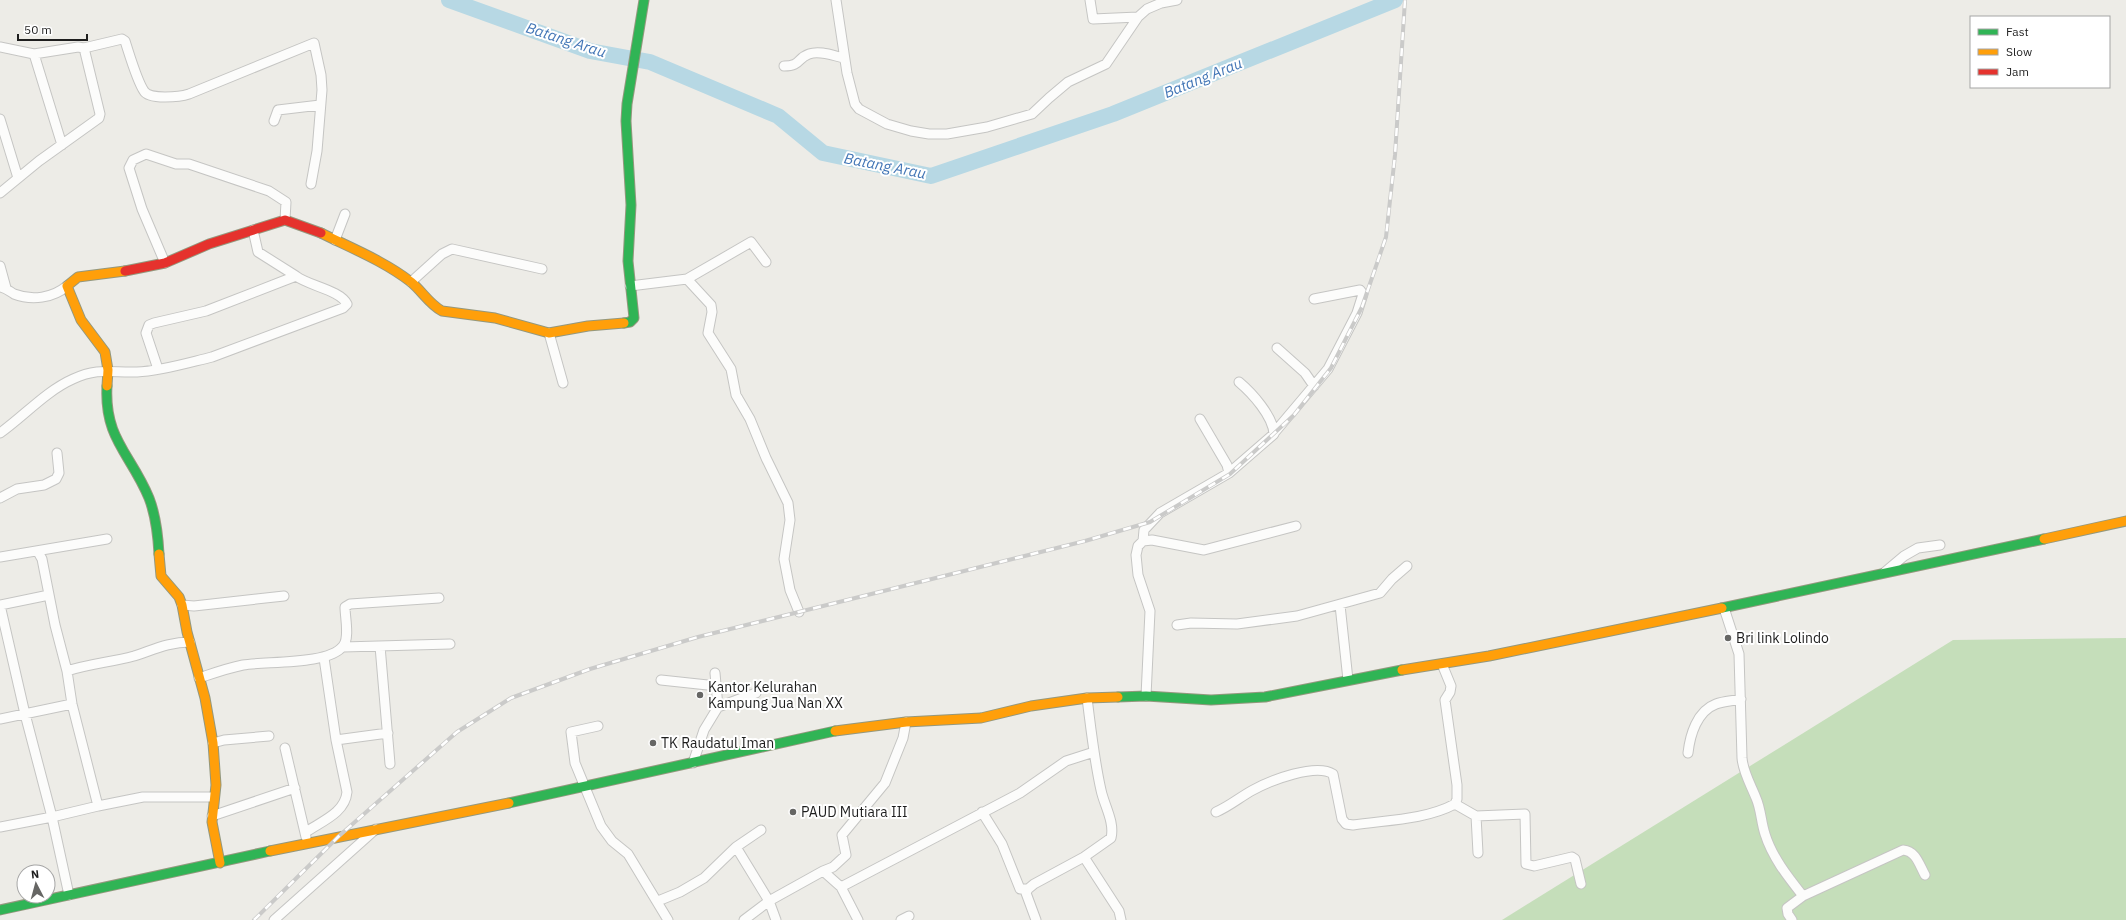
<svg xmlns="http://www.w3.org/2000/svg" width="2126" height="920" font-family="'IBM Plex Sans',sans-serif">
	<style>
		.forest { fill: #c5deba }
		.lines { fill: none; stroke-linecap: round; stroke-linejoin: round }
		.river { stroke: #b7d8e4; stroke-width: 16 }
		.street-casing { stroke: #c5c5c3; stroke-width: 11 }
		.fast-casing { stroke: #94987e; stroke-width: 11 }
		.slow-casing { stroke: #94987e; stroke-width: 11 }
		.jam-casing { stroke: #94987e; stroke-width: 11 }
		.street { stroke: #fcfcfb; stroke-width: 9 }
		.fast { stroke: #30b455; stroke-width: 9 }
		.slow { stroke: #ff9f0a; stroke-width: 9 }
		.jam { stroke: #e5322d; stroke-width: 9 }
		.rail-casing { stroke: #cacac9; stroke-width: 4 }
		.rail { stroke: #fff; stroke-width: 2.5; stroke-dasharray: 8; stroke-linecap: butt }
		.poi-dot { fill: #666664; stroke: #fff; stroke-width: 1.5 }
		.labels { text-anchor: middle; stroke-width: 4; stroke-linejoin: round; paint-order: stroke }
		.poi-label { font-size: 14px; fill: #1e1e1e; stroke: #fff; text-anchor: start }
		.water-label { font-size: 15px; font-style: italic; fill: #4376b6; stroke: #fff }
	</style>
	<rect width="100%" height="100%" fill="#edece7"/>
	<path class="forest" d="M2126 638V920H1502L1953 640Z"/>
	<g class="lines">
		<path class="river" d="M449 0 590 51 650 62 778 116 823 153 931 176 1113 114 1395 0"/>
		<g class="street-casing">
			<path id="street" d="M836 0 847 73 855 104 859 109 887 124 911 131 929 134H947L987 127 1032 114 1049 98 1068 82 1106 64 1138 17 1147 9 1161 3 1177 0
				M1090 0 1093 19 1138 17
				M0 47 34 54 78 47 84 48 100 114 99 118 39 161 0 193
				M84 48 122 39 125 41C129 53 137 81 144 91 149 100 180 97 189 94L314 43 321 75 322 90 317 151 311 184
				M34 54 62 145
				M784 66C801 66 797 58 809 54 820 50 834 56 844 58
				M0 119 18 178
				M274 121 278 110 320 105
				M253 230 258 252 296 276
				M335 240 345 214
				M165 263 142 209 129 168 133 160 146 154 176 164H189L269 191 286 202 285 220
				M0 266 6 288
				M687 279 751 242 766 262
				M411 282 442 254 452 249 542 269
				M630 286 687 279 711 305 712 312 708 333 731 369 736 395 750 419 766 458 788 503 790 520 784 559 790 590 799 612
				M0 287C6 288 9 291 14 294 32 301 53 298 67 286
				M549 333 563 383
				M1277 348 1305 373 1314 386
				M1200 419 1227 465 1229 473
				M0 433C24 416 46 391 73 379 99 367 112 373 137 372 161 371 187 363 212 357L343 308 347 304C340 290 309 286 296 276L206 311 154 323 149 325 146 333 158 369
				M1274 433 1328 369 1357 313 1363 294 1360 290 1314 299
				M0 498 17 489 44 485 56 479 59 473 57 453
				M1143 541 1152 540 1204 550 1296 526
				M38 552 42 559 55 625 67 671 72 704 98 806
				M0 557 107 539
				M1885 572 1904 556 1918 548 1940 545
				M0 605 25 714 52 817 98 806 143 797H214
				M0 605 49 595
				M182 605 194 606 284 596
				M1340 605 1348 680
				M1724 608 1739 654 1742 758C1743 772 1751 785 1756 798 1761 809 1761 822 1765 834 1772 857 1788 877 1803 896L1787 908 1788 914 1792 920
				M1177 625 1191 623 1237 624 1297 616 1380 593 1392 579 1407 566
				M380 646 390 764
				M343 647 450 644
				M67 671C89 664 112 662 134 656 153 650 169 642 190 642
				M199 678C214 673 228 668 243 665 267 661 329 665 343 646 350 638 345 618 345 607L350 604 439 598
				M661 680 717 686
				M1146 696 1150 611 1138 575 1136 555 1138 546 1143 541 1144 530 1160 513 1229 473 1274 434C1273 416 1252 393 1239 382
				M718 707 756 693
				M0 719 72 704
				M598 726 571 732 575 763 601 826 612 841 628 854 668 920
				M336 740 388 733
				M213 743 224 740 269 736
				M285 748 306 837
				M1688 753C1690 735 1697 711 1716 704 1724 701 1733 701 1741 699
				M693 763 704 730 718 707 715 673
				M1455 804 1476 816 1525 814 1526 864 1534 866 1572 857 1575 859 1581 884
				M982 812 1002 844 1020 889H1028L1034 884 1084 857 1111 838C1115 822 1104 805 1101 790 1094 759 1091 729 1087 698
				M1216 812C1230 806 1240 797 1253 790 1271 780 1316 763 1333 774L1342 819 1346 824 1353 825C1386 820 1425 820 1455 804L1457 799V785L1445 700 1450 692 1451 686 1442 664
				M212 816 295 788
				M1476 816 1478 853
				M0 827 52 817 69 895
				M761 830 736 847 769 901 776 920
				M306 832C322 821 345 813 347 792L336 740 324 658
				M1084 857 1119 911 1121 920
				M823 871 833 867 846 855 842 835 885 783 903 738 906 722
				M841 887 1020 793 1066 761 1094 752
				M1028 889 1026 893 1036 920
				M1803 896 1903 850C1916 851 1919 864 1925 875
				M658 901 680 892 704 878 736 847
				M274 920 376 829
				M744 920 769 901 823 871 841 887 858 920
				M901 920 909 916"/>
		</g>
		<g class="fast-casing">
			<path id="fast" d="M624 323 630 322 634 318 628 261 631 205 626 121 627 104 644 0
				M107 386C104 439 131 454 149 498 156 516 158 535 159 554
				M1722 608 2044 539
				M1118 697 1146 696 1211 700 1265 697 1402 670
				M509 803 835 731
				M0 910 270 851"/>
		</g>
		<g class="slow-casing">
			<path id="slow" d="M321 233C351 248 384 261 411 282 422 291 429 304 442 311L495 318 549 333 588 326 624 323
				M107 386 108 370 105 352 81 320 67 286 78 277 125 271
				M2044 539 2126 521
				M159 554 161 576 179 597 182 605 187 632 205 698 213 743 216 785 212 822 220 863
				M1402 670 1489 656 1722 608
				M835 731 906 722 981 718 1031 706 1087 698 1118 697
				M270 851 509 803"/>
		</g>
		<g class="jam-casing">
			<path id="jam" d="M125 271 165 263 209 244 285 220 321 233"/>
		</g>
		<use href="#street" class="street"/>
		<use href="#fast" class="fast"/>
		<use href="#slow" class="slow"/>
		<use href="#jam" class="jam"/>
		<g class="rail-casing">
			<path id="rail" d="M254 920 339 836 457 732 511 698 590 669 698 637 1085 541 1150 522 1230 474 1294 415 1331 368 1362 307 1386 237 1395 155 1405 0"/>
		</g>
		<use href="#rail" class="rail"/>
	</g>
	<g class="poi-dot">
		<circle cx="1728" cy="638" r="4"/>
		<circle cx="700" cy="695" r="4"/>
		<circle cx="653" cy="743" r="4"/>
		<circle cx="793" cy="812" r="4"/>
	</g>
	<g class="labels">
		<g class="poi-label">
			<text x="1736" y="643">Bri link Lolindo</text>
			<text x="708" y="692">Kantor Kelurahan<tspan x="708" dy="16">Kampung Jua Nan XX</tspan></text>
			<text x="661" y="748">TK Raudatul Iman</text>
			<text x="801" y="817">PAUD Mutiara III</text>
		</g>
		<g class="water-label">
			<text transform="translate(566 40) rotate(18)" y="5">Batang Arau</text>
			<text transform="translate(1203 78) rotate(-22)" y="5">Batang Arau</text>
			<text transform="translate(885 166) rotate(11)" y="5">Batang Arau</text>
		</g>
	</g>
	<rect x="1970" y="16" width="140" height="72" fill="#ffffff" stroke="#a5a5a5"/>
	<rect x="1978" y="29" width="20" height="6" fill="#30b455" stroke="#a5a5a5"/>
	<text x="2006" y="36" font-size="12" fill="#1e1e1e">Fast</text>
	<rect x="1978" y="49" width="20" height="6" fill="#ff9f0a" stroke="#a5a5a5"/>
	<text x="2006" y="56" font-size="12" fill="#1e1e1e">Slow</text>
	<rect x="1978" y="69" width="20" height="6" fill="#e5322d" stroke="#a5a5a5"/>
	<text x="2006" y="76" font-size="12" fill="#1e1e1e">Jam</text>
	<g transform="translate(36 884) rotate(354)"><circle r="19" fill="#ffffff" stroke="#a5a5a5"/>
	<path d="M0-3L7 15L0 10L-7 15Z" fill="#666664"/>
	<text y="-6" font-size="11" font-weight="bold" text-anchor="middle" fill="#1e1e1e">N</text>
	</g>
	<path d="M18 34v6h69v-6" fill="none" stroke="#1e1e1e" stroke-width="2"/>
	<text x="24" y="34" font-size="12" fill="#1e1e1e" stroke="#ffffff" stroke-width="3" paint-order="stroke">50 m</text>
</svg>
